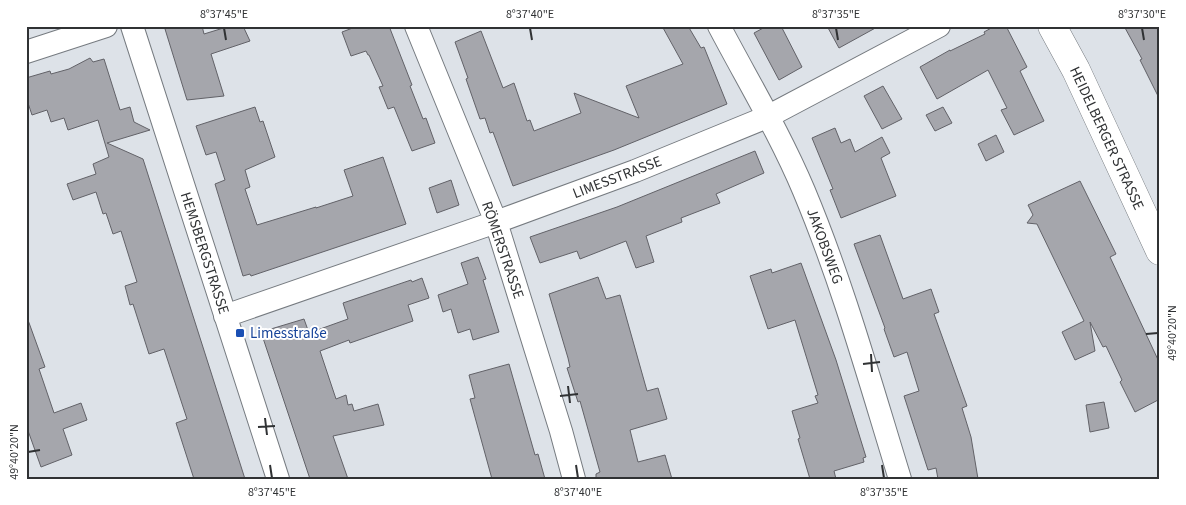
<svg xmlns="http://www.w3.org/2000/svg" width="1186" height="505" font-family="'Source Sans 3',sans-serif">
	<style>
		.building { fill: #a5a6ac; stroke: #626268 }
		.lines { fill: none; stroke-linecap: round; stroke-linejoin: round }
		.minor-casing { stroke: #767b80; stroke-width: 24 }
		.tertiary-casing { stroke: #767b80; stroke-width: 29 }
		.minor { stroke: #fff; stroke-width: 22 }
		.tertiary { stroke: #fff; stroke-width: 28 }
		.ticks { fill: none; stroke: #303234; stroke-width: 2 }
		.transit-dot { fill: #1a4fb4; stroke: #fff; stroke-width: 2 }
		.labels { text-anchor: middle; stroke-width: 4; stroke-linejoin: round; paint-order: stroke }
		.street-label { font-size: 15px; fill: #303234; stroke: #fff }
		.transit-label { font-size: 15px; fill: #164399; stroke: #fff; text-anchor: start }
		.neatline { fill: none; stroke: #303234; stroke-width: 2 }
		.ticks-label { font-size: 12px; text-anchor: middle; fill: #303234 }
	</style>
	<rect width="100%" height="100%" fill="#dde2e8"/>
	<path class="building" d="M175 26H202L204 34 230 26H243L250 41 211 54 224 96 187 100 165 29Z
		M358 26H389L412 85 410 86 423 119 426 118 435 143 412 151 394 107 388 109 379 87 383 86 369 55H368L366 51 351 56 342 32Z
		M662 26H688L701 48 704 47 727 104 614 150 513 186 493 132 490 133 485 118 480 119 466 79 468 78 455 42 481 31 503 88 514 83 527 121 530 120 534 131 581 113 574 93 639 118 626 86 683 64Z
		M767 26H781L802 67 779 80 754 33Z
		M827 26H879L839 48Z
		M995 26H1006L1027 67 1020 71 1044 121 1014 135 1001 110 1007 108 988 70 937 99 920 67 950 50V51L985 34 984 32Z
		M1124 26H1160V100L1140 60 1142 59Z
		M90 58 93 62 104 59 120 110 130 107 134 122 150 130 107 143 143 159 245 479H194L176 423 187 419 164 349 149 354 133 304 130 305 125 286 137 282 121 231 113 234 106 213 103 214 96 192 73 200 67 184 96 174 93 164 109 157 98 120 68 130 64 118 51 122 47 110 32 115 26 97V78L50 71 51 74 69 69Z
		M883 86 902 119 882 129 864 96Z
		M255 107 260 122 263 121 275 157 245 170 250 187 245 189 257 225 316 207V208L353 196 344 170 383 157 406 224 251 276 250 274 243 276 215 184 225 180 216 152 206 155 196 126Z
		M943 107 952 123 935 131 926 115Z
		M835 128 841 143 850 139 855 152 882 137 890 153 881 158 896 196 841 218 830 190 833 189 812 138Z
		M996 135 1004 152 986 161 978 144Z
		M755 151 764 173 716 194 720 203 681 218 682 222 646 236 654 262 636 268 626 241 580 259 577 251 540 263 530 237 617 207Z
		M451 180 459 205 437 213 429 188Z
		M1080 181 1116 254 1110 257 1160 364V399L1135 412 1120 382 1122 380 1106 346 1103 347 1090 322 1095 351 1075 360 1062 332 1084 321 1037 224 1027 223 1033 215 1028 205Z
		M880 235 903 299 931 289 939 312 934 314 967 406 962 408 971 437 978 479H938L936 468 928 470 904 396 919 391 907 352 894 357 884 329 885 328 854 244Z
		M478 257 486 279 483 280 499 332 473 340 470 329 458 333 451 309 443 312 438 295 468 284 461 263Z
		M801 263 836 360 866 457 863 458 864 462 834 471 836 479H810L798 439 800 438 792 411 818 403 815 396 818 395 795 320 768 329 750 276 771 269 772 273Z
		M598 277 606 299 620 295 647 391 658 388 667 419 630 430 638 462 665 455 672 479H596V474L600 472 580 401 578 402 567 368 570 367 568 358 549 294Z
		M422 278 429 298 408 305 413 321 350 343 349 340 320 351 336 399 346 395 348 405 352 404 354 411 378 404 384 425 333 436 348 479H310L261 332 304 319 309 333 348 319 343 303 411 280 412 282Z
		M28 320 45 367 39 369 54 413 81 403 87 420 63 429 72 455 41 467 26 425V321Z
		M509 364 535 455 538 454 545 479H492L470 399 475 398 469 375Z
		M1104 402 1109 428 1090 432 1086 405Z"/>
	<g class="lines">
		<g class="minor-casing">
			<path id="minor" d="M132 26 278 479
				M416 26 496 222 561 431 574 479
				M719 26C748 81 780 134 804 191 843 284 870 382 900 479
				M26 52 106 26
				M225 316 496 222 635 171 767 117 939 26"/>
		</g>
		<g class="tertiary-casing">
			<path id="tertiary" d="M1052 26 1076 70 1160 251"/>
		</g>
		<use href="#minor" class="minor"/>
		<use href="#tertiary" class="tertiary"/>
	</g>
	<path class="ticks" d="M224 28 226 40M530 28 532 40M836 28 838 40M1142 28 1144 40M1146 334 1158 333M871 354 872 372M863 364 880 362M568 386 570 403M560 396 578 394M265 418 267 435M258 427 275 426M28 452 40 450M270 465 272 478M576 465 578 478M882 465 884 478"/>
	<rect class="transit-dot" x="235" y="328" width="10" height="10" rx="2.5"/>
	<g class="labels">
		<g class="street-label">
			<text transform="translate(1107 138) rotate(65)" y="5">HEIDELBERGER STRASSE</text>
			<text transform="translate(617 177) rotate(-21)" y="5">LIMESSTRASSE</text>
			<text transform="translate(825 246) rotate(70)" y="5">JAKOBSWEG</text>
			<text transform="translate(503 250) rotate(71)" y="5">RÖMERSTRASSE</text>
			<text transform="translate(205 253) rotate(72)" y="5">HEMSBERGSTRASSE</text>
		</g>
		<g class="transit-label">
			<text x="250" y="338">Limesstraße</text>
		</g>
	</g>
	<rect width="1186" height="505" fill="none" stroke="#ffffff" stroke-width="55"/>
	<rect x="28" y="28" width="1130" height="450" class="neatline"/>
	<g class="ticks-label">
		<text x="224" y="18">8°37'45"E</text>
		<text x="530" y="18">8°37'40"E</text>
		<text x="836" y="18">8°37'35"E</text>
		<text x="1142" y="18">8°37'30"E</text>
		<text transform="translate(1172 333) rotate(-90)" y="4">49°40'20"N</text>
		<text transform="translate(14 452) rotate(-90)" y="4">49°40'20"N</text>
		<text x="272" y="496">8°37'45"E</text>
		<text x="578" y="496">8°37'40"E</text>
		<text x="884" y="496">8°37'35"E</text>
	</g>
</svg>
